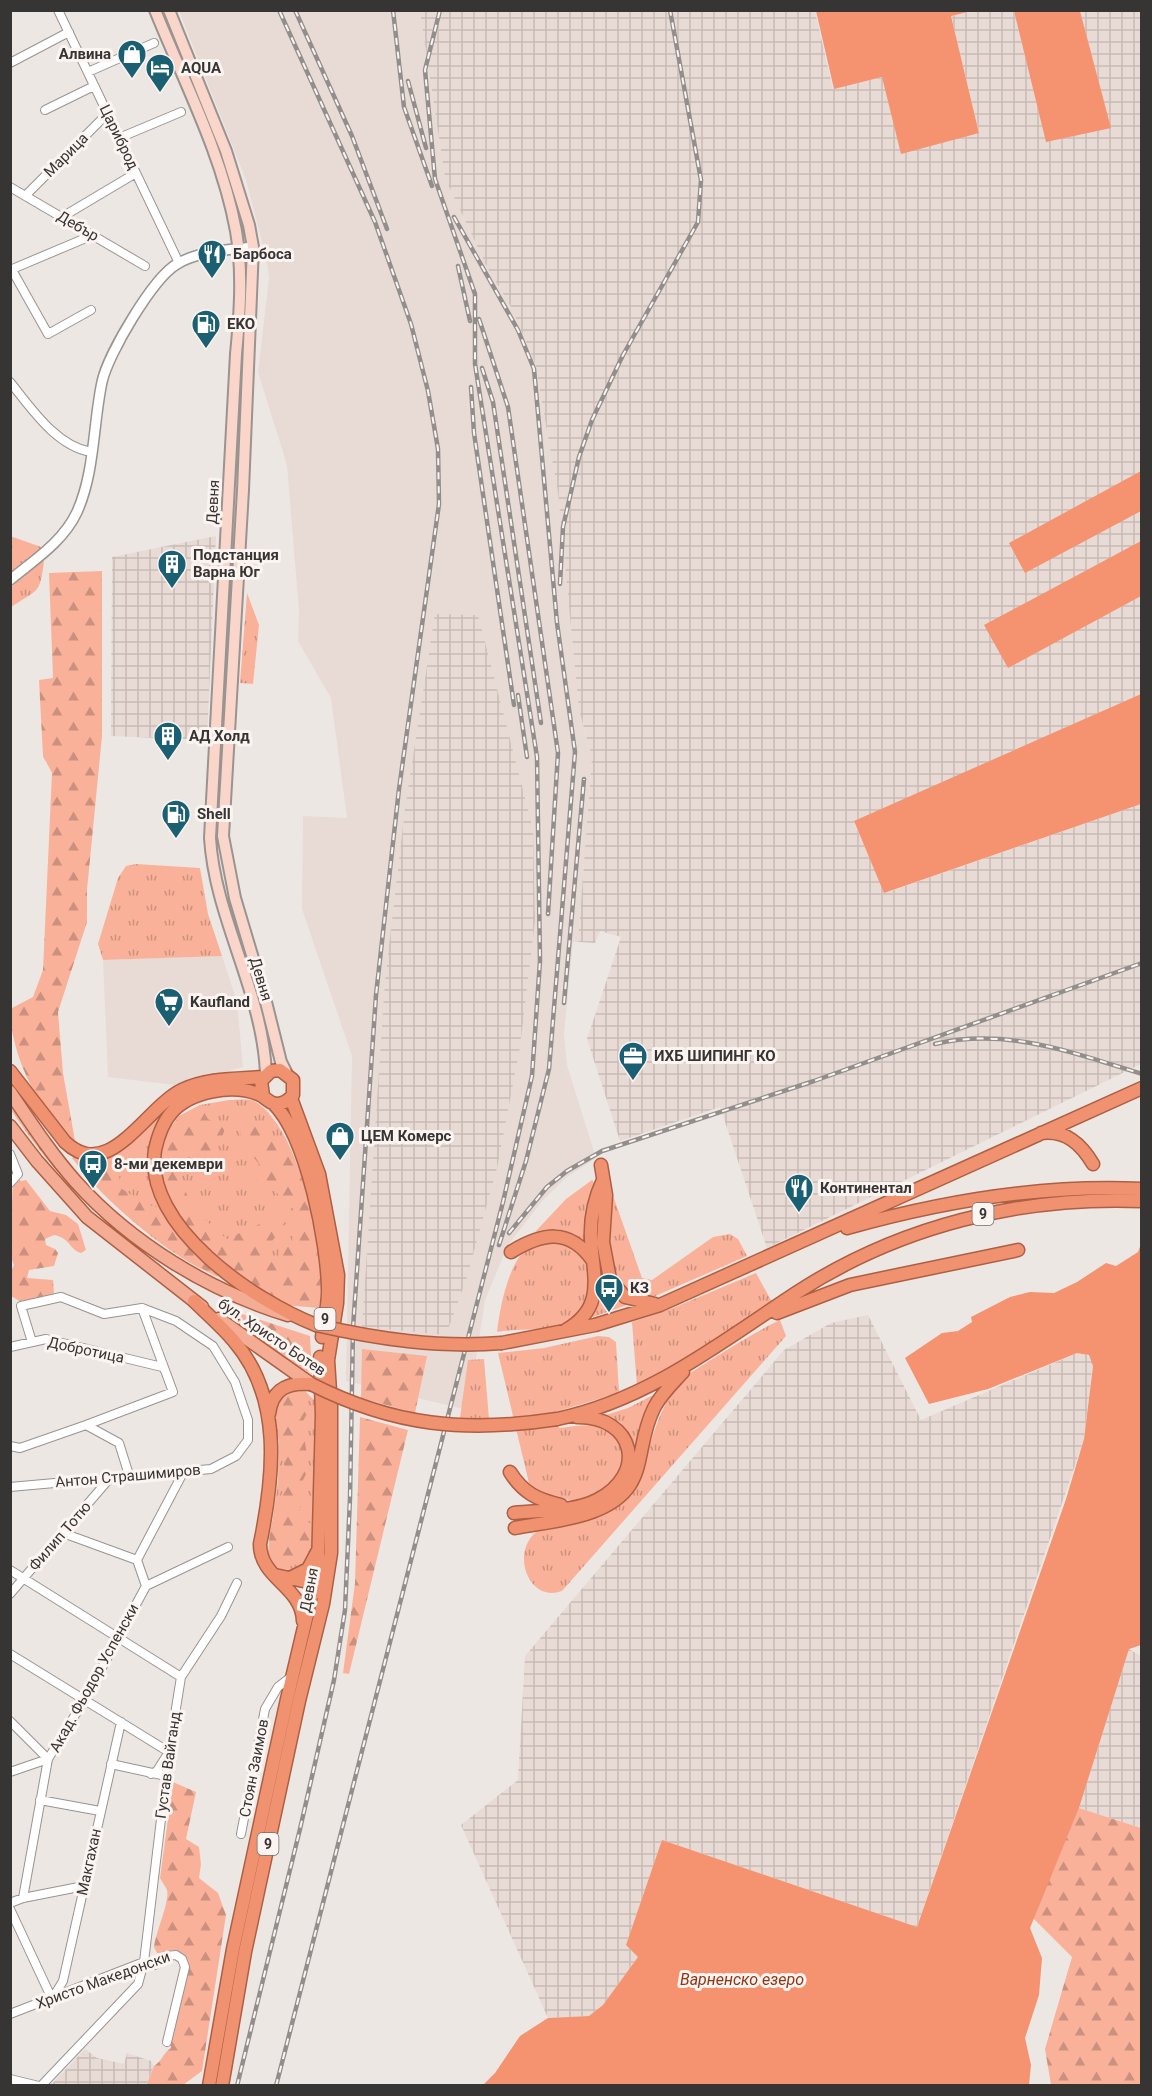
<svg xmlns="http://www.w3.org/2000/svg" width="1152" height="2096" font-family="Roboto,sans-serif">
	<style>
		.built { fill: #e8dad5 }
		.industrial { fill: url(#industrial-grid) }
		.grass { fill: url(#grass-tufts) }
		.forest { fill: url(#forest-firs) }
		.water { fill: #f59270 }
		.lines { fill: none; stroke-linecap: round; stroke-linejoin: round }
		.minor-casing { stroke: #999391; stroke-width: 10 }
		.tertiary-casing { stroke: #999391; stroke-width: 12 }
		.secondary-casing { stroke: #999391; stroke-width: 14 }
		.primary-casing { stroke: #ad5f44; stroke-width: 15 }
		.trunk-casing { stroke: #ad5f44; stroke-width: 15 }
		.minor { stroke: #fff; stroke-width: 8 }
		.tertiary { stroke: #fff; stroke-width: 9 }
		.secondary { stroke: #fad6ca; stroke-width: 10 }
		.primary { stroke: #f4ad94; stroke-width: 12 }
		.trunk { stroke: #f09270; stroke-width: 12 }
		.rail-casing { stroke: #928e8c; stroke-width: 4.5 }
		.rail { stroke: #fbf4f1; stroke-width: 2; stroke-dasharray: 7; stroke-linecap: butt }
		.trunk-bridge-casing { stroke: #ad5f44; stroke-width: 15; stroke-linecap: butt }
		.trunk-bridge { stroke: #f09270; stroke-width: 12 }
		.labels { text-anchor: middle; stroke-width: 6; stroke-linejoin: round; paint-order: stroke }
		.shield { fill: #fbf4f1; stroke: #726e6d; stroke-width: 1.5 }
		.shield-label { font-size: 14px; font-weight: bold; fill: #373534 }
		.poi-label { font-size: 15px; font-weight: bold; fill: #373534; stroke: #fbf4f1; text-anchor: start }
		.street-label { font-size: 15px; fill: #373534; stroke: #fbf4f1 }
		.water-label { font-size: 16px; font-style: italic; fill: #8d3514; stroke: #fbf4f1 }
	</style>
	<defs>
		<pattern id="industrial-grid" width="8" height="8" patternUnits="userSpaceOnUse" patternTransform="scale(1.5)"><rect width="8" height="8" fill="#e8dad5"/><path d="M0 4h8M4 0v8" fill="none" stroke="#c8bcb7"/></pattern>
		<pattern id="grass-tufts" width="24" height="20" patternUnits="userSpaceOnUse" patternTransform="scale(1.5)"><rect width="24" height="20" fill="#fab199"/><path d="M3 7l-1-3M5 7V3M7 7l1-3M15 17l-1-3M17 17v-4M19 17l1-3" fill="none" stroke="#cb917e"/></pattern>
		<pattern id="forest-firs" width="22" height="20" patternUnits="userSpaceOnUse" patternTransform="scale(1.5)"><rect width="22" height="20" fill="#fab199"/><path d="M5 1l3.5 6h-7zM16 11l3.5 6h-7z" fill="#cb917e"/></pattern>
	</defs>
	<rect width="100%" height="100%" fill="#ede7e4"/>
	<path class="built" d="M179 11H420L445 178 487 267 511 307 535 363 558 493 579 710 592 757 578 942H573L564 1034 567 1065 596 1158 567 1177 543 1200 508 1245 485 1300 468 1410 346 1381 352 1056 302 909 303 816 347 818 331 698 298 641 299 611 287 465 258 372 269 278 267 261 246 180Z
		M222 956 237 1002 243 1067 175 1085 108 1077 103 960Z"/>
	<path class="industrial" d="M420 11H815L833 89 883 77 901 153 979 132 951 16 972 11H1014L1046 141 1110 127 1080 11H1141V694L854 822 885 893 1141 804V1064L767 1248 720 1107 620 1141 587 1039 621 937 600 931 595 943 578 942 592 757 579 710 558 493 535 363 511 307 487 267 445 178Z
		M216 536 207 740 111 736 112 557Z
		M435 614 478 615 533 829 535 921 520 1047 497 1168 466 1280 446 1335 362 1327 385 981 405 809Z
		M868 1315 921 1420 1077 1353H1085L1093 1362 1084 1439 917 1927 662 1840 626 1945 638 1957 603 2005 589 2016 548 2018 461 1825 518 1780 525 1656 784 1350 831 1323Z
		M1129 1649 1141 1656V1828L1079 1808Z
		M85 2049 97 2058 124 2064 127 2053 151 2061 154 2066 146 2085 50 2086Z"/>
	<path class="grass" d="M10 536 47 549 10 578Z
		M41 561H44C40 595 38 589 11 607V587Z
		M247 593 259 625 253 684 240 683Z
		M136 864 200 868 208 914 222 956 103 960 98 944 118 878 126 866Z
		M178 1098C169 1114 154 1133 150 1151 137 1203 195 1244 226 1276V1279C172 1262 107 1202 72 1158L76 1155 87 1159Z
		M229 1100C237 1100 250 1098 256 1102 301 1131 327 1256 319 1308L284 1305 162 1182 161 1156 177 1117 200 1105Z
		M10 1104C37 1142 62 1182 98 1212 122 1232 149 1249 174 1267L172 1270C99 1223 59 1181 11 1110Z
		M592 1180 595 1184C585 1206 584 1222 589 1246 572 1230 557 1225 535 1232L566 1199Z
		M611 1190 642 1278 652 1280 713 1237 730 1234 738 1239 747 1256 653 1297C598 1302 607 1225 611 1190Z
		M563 1241C569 1245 578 1249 583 1254 602 1273 589 1313 567 1323 545 1332 519 1328 497 1332 500 1307 510 1248 539 1242 547 1240 556 1242 563 1241Z
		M756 1273 772 1302 671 1368 637 1386 632 1322 673 1308Z
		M605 1285 614 1298 627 1305 590 1318 600 1302Z
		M780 1320 786 1336 562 1591C530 1603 512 1557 533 1535 552 1516 599 1524 625 1500 644 1482 644 1459 653 1435 659 1417 669 1392 683 1379 690 1372 701 1367 709 1361 733 1346 755 1332 780 1320Z
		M598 1336 609 1337 616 1342 619 1393 555 1412 559 1428C573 1427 588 1423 601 1427 658 1444 598 1538 529 1483L498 1353 544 1348Z
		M484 1359 489 1419 460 1418 468 1360Z
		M305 1391 314 1400 316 1412C315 1437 316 1544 308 1560 301 1573 286 1571 275 1567L268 1552 278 1481 279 1441 275 1421 291 1392Z
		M657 1393 637 1452 621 1423 606 1415 628 1408Z"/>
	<path class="forest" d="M102 571V736L87 890V922L58 1012 63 1073 75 1141C38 1110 11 1057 10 1009L33 997 43 970 52 773 43 756 39 680 53 678 49 573Z
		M200 1105 208 1119 225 1129 220 1142 209 1156 196 1157 184 1163 161 1156C168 1125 172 1120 200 1105Z
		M247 1123C271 1131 294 1160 304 1183L321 1276 319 1308C298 1298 300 1308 284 1304 274 1302 264 1293 257 1287 217 1260 165 1221 161 1169L179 1170C184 1201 204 1220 227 1239L277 1216 286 1223 266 1249 265 1259 275 1264 281 1251 292 1244 294 1209 283 1204 274 1187 250 1178 259 1164 243 1144 240 1130Z
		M104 1157C115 1166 122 1173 119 1187L147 1205 162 1208 219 1271 217 1277C165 1247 117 1214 80 1168L87 1159Z
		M13 1175 21 1181 26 1180 50 1211 66 1215 78 1224 86 1250 81 1253C68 1249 72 1239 54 1235L45 1239 46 1245 55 1249 58 1253 54 1266 29 1270 27 1278 53 1280 54 1294 21 1302 11 1296V1271L14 1265 10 1255Z
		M224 1308 310 1336 312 1374 289 1361 222 1313Z
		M362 1349 427 1356 415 1413 361 1398Z
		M291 1392 306 1397 309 1410 302 1423 309 1468 303 1480 299 1518 312 1524C311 1544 307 1546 296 1562L284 1563 275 1567C259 1533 280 1514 284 1482 287 1455 275 1431 275 1404Z
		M360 1417 408 1430 349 1674 343 1673 355 1583Z
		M173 1782 196 1792 186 1839 199 1847 201 1864 199 1878 218 1893 226 1915 202 2071 183 2085 146 2086 154 2066C162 2061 163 2053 171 2048L169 2037 183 1984 188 1976V1961L184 1955 172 1950 163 1954 157 1953 154 1947C156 1931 170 1901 167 1890 166 1887 162 1882 160 1878Z
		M1079 1808 1141 1828V2085H1051L1045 2049 1072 1957 1033 1918Z"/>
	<path class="water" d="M816 11H972L951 16 979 133 901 154 882 77 834 89Z
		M1014 11H1080L1111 128 1046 142Z
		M1141 471V511L1025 573 1009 543Z
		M1141 541V596L1008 668 984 625Z
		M1141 694V804L884 893 854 821Z
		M1141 1244V1645L1129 1649 1079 1808 1030 1928 1042 1958 1039 1995 1025 2038 1031 2065 1029 2085H483L495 2073 520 2036 548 2018 589 2016 603 2005 638 1957 626 1945 662 1840 917 1927 1066 1499 1084 1439 1093 1366 1089 1355 1077 1353 988 1389 929 1404 905 1358 942 1333 958 1331 972 1322 971 1317 1010 1297 1030 1292 1054 1293 1077 1282 1106 1263 1116 1266 1138 1252Z"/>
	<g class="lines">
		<g class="minor-casing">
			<path id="minor" d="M58 10 179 263
				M10 63 69 32
				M88 72 154 43
				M45 110 94 86
				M119 138 181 112
				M10 187 145 266
				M25 196 108 113
				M62 217 136 173
				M10 270 93 235
				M12 270 48 334 91 310
				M10 382C31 408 56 446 91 452
				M10 1154 18 1174 10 1183
				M10 1347 46 1339 162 1367
				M86 1425 173 1392 142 1308
				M10 1446 20 1448 86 1425 119 1443 129 1475
				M10 1487 211 1469 236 1456 248 1440V1420L235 1382 213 1346 176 1321 142 1308 104 1314 61 1297 21 1306 32 1342
				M63 1533 137 1560
				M10 1570 181 1677
				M146 1586 228 1547
				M10 1594 110 1478
				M10 1654 169 1752 157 1771 151 1774
				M10 1721 48 1759 10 1772
				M111 1764 166 1776
				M40 1800 100 1811
				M241 1834 265 1709 278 1687 291 1677
				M23 1898 48 1759 85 1699 146 1586 137 1560 184 1471
				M10 1903 23 1898 84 1886
				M10 1909 52 1999
				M52 1999 63 1981 121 1722
				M10 2014 144 1962 155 1965 166 1956 176 1955 182 1959 185 1967 167 2042
				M10 2079 39 2086
				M41 2086 138 1984 144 1962 169 1752 181 1677 221 1616 237 1583"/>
		</g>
		<g class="tertiary-casing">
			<path id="tertiary" d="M10 580C34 560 63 542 77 512 95 472 93 424 102 382 108 354 153 278 177 264 199 251 228 250 253 247"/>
		</g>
		<g class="secondary-casing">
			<path id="secondary" d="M155 10C184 82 222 154 236 231 243 272 240 313 236 354L210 838C215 919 263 992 266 1074
				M169 10 226 151 249 225 253 247 243 490 223 836 235 898 266 1002 281 1062 286 1072"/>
		</g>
		<g class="primary-casing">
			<path id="primary" d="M10 1092C31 1123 51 1154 76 1182 131 1243 209 1291 288 1315
				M10 1126 37 1161 87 1217 202 1307
				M219 1319 311 1384"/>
		</g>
		<g class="trunk-casing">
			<path id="trunk" d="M10 1071 65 1142C109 1184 145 1108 182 1090 207 1078 236 1079 264 1077
				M263 1096 261 1081 271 1071 280 1070 293 1080V1095C289 1100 284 1104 277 1104 269 1104 265 1096 258 1094 232 1084 191 1091 172 1112 163 1122 158 1136 155 1150 143 1226 254 1301 316 1325
				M273 1103C307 1136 328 1245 328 1291 328 1307 324 1322 322 1337
				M1041 1133C1066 1130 1081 1144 1093 1164
				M601 1165 606 1195 603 1242 610 1279 625 1297 655 1304
				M847 1228C943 1201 1042 1184 1142 1189
				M511 1252C542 1233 569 1227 593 1261
				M194 1301C207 1314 222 1327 234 1341 283 1398 274 1476 260 1544 260 1579 302 1586 303 1621
				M777 1313 850 1285 1018 1250
				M566 1330C606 1307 593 1276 591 1239 590 1218 594 1199 603 1180
				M502 1343 595 1325 660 1305 1142 1088
				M269 1414C272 1389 287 1382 311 1384
				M557 1419C648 1400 720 1343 796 1293 899 1226 1020 1196 1142 1201
				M510 1472C523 1493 538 1500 561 1505
				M514 1513C540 1510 574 1512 597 1500 648 1474 635 1416 577 1417
				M515 1528C540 1523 568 1521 592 1512 652 1490 632 1452 654 1408 661 1394 673 1383 683 1372
				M275 1575 308 1582 318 1592
				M290 1578 308 1569 317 1552
				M209 2086 233 1949 287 1699 318 1568 322 1415 320 1357
				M222 2086 245 1952 299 1701 323 1604 331 1553V1407L328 1360 337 1303 338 1275 319 1174 291 1098"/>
		</g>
		<use href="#minor" class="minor"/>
		<use href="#tertiary" class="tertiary"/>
		<use href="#secondary" class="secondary"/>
		<use href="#primary" class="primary"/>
		<use href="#trunk" class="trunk"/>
		<g class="rail-casing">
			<path id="rail" d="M295 10 352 136 387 229
				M393 10 404 107 432 186
				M408 81 426 148
				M454 217 518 330 534 369 557 623 575 752 549 1069 526 1161 499 1245
				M458 266 470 321
				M479 319 508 407 558 753 548 914
				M482 368 493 402 541 723
				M471 387 474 433 514 705
				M560 584 563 527 579 457 592 420 623 355 698 222 701 180 670 10
				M518 695 527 757
				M564 1003 584 779
				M935 1044C1007 1027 1074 1053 1142 1074
				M509 1233 547 1187 567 1171 602 1151 814 1081 1142 963
				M237 2086 300 1829 334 1680 345 1610 350 1498 353 1328 376 995 399 789 439 504 438 449 428 391 411 324 375 222 279 10
				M276 2086 503 1202 532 1076 540 961 537 757 475 364V294L435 179 425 70 440 10"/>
		</g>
		<use href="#rail" class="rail"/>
		<g class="trunk-bridge-casing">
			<path id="trunk-bridge" d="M316 1325C378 1339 438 1348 502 1343
				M311 1384C394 1426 466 1433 557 1419"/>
		</g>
		<use href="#trunk-bridge" class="trunk-bridge"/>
	</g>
	<defs>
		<g id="shop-pin" transform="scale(1.5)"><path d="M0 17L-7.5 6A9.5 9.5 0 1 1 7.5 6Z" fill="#1b5f72" stroke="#fbf4f1"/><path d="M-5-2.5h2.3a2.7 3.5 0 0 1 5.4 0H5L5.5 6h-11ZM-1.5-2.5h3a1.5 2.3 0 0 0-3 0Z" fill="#fff"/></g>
		<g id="hotel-pin" transform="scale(1.5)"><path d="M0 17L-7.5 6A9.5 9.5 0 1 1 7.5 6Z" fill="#1b5f72" stroke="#fbf4f1"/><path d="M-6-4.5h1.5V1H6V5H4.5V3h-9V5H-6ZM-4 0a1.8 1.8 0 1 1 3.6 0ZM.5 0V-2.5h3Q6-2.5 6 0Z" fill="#fff"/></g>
		<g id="restaurant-pin" transform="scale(1.5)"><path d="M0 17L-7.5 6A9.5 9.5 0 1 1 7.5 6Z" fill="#1b5f72" stroke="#fbf4f1"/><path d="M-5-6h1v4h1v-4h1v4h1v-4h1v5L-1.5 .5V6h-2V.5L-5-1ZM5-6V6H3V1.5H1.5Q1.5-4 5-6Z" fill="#fff"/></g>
		<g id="fuel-pin" transform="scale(1.5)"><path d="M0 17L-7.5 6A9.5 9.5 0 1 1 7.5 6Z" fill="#1b5f72" stroke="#fbf4f1"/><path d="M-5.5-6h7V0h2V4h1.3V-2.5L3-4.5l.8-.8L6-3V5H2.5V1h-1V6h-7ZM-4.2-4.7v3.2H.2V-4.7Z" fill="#fff"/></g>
		<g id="building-pin" transform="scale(1.5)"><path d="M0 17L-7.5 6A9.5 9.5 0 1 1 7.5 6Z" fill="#1b5f72" stroke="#fbf4f1"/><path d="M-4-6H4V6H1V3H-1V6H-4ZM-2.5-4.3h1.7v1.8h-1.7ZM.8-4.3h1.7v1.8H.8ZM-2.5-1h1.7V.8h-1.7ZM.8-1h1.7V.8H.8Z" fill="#fff"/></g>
		<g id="supermarket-pin" transform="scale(1.5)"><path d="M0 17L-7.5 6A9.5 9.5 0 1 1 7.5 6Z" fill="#1b5f72" stroke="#fbf4f1"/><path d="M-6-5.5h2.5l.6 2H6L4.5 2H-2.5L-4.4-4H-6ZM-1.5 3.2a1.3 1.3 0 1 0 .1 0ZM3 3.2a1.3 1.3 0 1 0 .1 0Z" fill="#fff"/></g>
		<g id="office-pin" transform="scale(1.5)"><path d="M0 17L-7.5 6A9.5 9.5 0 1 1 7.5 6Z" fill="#1b5f72" stroke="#fbf4f1"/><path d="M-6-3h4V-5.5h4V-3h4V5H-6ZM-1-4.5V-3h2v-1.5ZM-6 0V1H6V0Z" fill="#fff"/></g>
		<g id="bus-pin" transform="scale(1.5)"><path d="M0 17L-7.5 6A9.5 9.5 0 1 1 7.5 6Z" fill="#1b5f72" stroke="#fbf4f1"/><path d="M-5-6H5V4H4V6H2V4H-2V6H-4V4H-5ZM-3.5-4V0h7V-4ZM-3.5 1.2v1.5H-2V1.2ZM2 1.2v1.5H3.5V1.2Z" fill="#fff"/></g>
	</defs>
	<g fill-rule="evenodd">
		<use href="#shop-pin" x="132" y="54"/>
		<use href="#hotel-pin" x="160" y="68"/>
		<use href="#restaurant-pin" x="212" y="254"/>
		<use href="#fuel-pin" x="206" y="324"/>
		<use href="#building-pin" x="172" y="564"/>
		<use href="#building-pin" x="168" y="736"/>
		<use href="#fuel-pin" x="176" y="814"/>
		<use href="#supermarket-pin" x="169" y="1002"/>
		<use href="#office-pin" x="633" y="1056"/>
		<use href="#shop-pin" x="340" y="1136"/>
		<use href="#bus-pin" x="93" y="1164"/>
		<use href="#restaurant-pin" x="799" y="1188"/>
		<use href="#bus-pin" x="609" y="1288"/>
	</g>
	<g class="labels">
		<g class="shield">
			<rect x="972.5" y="1203" width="21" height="22" rx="4.5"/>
			<rect x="314.5" y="1308" width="21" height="22" rx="4.5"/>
			<rect x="257.5" y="1833" width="21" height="22" rx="4.5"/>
		</g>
		<g class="shield-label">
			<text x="983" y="1219">9</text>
			<text x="325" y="1324">9</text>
			<text x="268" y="1849">9</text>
		</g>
		<g class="poi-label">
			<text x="111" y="59" text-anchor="end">Алвина</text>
			<text x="181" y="73">AQUA</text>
			<text x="233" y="259">Барбоса</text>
			<text x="227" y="329">EKO</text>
			<text x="193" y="560">Подстанция<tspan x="193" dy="17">Варна Юг</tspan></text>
			<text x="189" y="741">АД Холд</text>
			<text x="197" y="819">Shell</text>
			<text x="190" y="1007">Kaufland</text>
			<text x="654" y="1061">ИХБ ШИПИНГ КО</text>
			<text x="361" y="1141">ЦЕМ Комерс</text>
			<text x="114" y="1169">8-ми декември</text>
			<text x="820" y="1193">Континентал</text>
			<text x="630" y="1293">КЗ</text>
		</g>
		<g class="street-label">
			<text transform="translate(119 137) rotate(64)" y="5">Цариброд</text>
			<text transform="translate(66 155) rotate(-45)" y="5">Марица</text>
			<text transform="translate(78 226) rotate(30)" y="5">Дебър</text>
			<text transform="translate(213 502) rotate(-87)" y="5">Девня</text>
			<text transform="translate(261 979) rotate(73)" y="5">Девня</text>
			<text transform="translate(272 1337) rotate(34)" y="5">бул. Христо Ботев</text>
			<text transform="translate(86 1350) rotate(12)" y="5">Добротица</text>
			<text transform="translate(128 1476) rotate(-5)" y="5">Антон Страшимиров</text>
			<text transform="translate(60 1536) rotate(-49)" y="5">Филип Тотю</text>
			<text transform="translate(309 1590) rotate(-79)" y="5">Девня</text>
			<text transform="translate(94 1678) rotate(-61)" y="5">Акад. Фьодор Успенски</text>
			<text transform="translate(168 1765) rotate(-82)" y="5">Густав Вайганд</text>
			<text transform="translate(254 1768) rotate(-79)" y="5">Стоян Заимов</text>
			<text transform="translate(89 1862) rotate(-78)" y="5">Макгахан</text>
			<text transform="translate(103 1980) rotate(-20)" y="5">Христо Македонски</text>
		</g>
		<g class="water-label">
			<text x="742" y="1985">Варненско езеро</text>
		</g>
	</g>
	<rect width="1152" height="2096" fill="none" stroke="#373534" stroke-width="24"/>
</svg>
